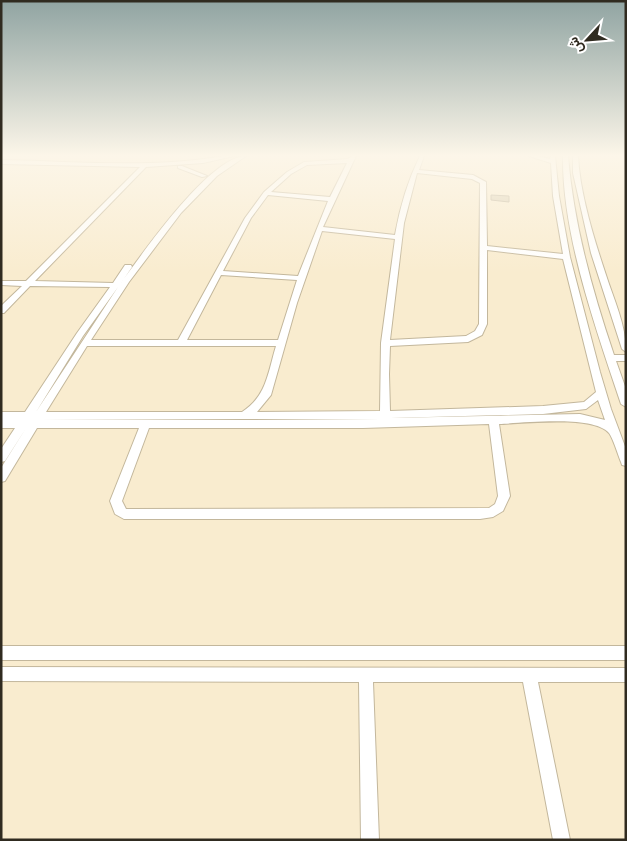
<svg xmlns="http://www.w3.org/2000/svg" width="627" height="841" font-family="Mulish,Vazirmatn,sans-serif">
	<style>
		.building { fill: #ddd1b5; stroke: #beb297 }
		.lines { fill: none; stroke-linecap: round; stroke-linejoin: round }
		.minor-casing { stroke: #c3b79c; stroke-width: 2 }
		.minor { fill: #fff; fill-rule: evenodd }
	</style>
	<rect width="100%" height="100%" fill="#f9eccf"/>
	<path class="building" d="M491 195 509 196V202L491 200Z"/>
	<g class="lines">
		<g class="minor-casing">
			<path id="minor" d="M224 156H234L203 163 146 167 35 281 113 283 125 265H131L132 267 121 283C142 254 210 156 246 156L217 176 181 213 129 282 91 340H178L245 218 264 192 287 172 304 162 348 159 351 156H356L323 227 395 235C400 207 408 180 420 156H424L419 170 473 175 486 182 487 246 563 254 553 196 551 163 529 156H537L550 159 551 156H555L559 196 570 257 600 372 611 409 626 449V466L622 465 621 462C618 455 613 438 609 433 593 415 524 423 499 424L510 496 503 511 493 517 480 519H124L115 514 110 501 139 428H37L5 481 1 482V468L26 428 5 461 1 462V449L15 428H1V420H20H1V412H25L77 333 110 287 30 286 4 313H1V306L22 286 1 285V281H26L140 167 1 164V160C76 161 150 169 224 156ZM347 163 330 197 271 192 291 174 307 165ZM417 173 472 179 480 183 479 324 475 331 466 336 390 340 404 223ZM268 195 328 201 298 276 223 271 251 218ZM322 231 395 239 381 343 380 411 257 412 271 395 297 303ZM487 250 563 259 596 392 584 402 543 406 390 411 389 374 390 346 468 342 482 335 487 324ZM221 275 297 280 278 340H187ZM118 287 36 412 83 336ZM87 346H276C268 372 267 396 242 412H46ZM598 400 605 420 580 414 391 418 543 414 586 409ZM241 419 381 420H41H42ZM489 424 498 496 495 504 489 508 126 509 122 501 149 428H363Z
				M563 156H568C574 225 592 290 614 355H626V361H616L626 389V407L621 404C596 329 562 235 563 156Z
				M573 156H578C580 194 594 239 606 275 614 300 626 325 626 352L622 349 591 253 573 173Z
				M178 166H182L207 176 202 177 178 168Z
				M1 646H626V660H1Z
				M1 667 626 668V682H538L570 840H553L523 682H373L379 840H361L359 682 1 681Z"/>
		</g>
		<use href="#minor" class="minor"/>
	</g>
	<linearGradient id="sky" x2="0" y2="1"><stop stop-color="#90a4a2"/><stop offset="0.57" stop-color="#fcf6e9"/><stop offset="1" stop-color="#fcf6e9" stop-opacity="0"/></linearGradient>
	<rect width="627" height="273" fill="url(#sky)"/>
	<rect width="627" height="841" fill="none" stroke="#302b20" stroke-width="5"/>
	<g transform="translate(587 40) rotate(244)" stroke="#ffffff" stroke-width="4" paint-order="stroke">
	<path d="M0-4L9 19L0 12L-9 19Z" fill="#302b20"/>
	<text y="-8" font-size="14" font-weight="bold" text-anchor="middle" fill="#302b20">ش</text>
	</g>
</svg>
